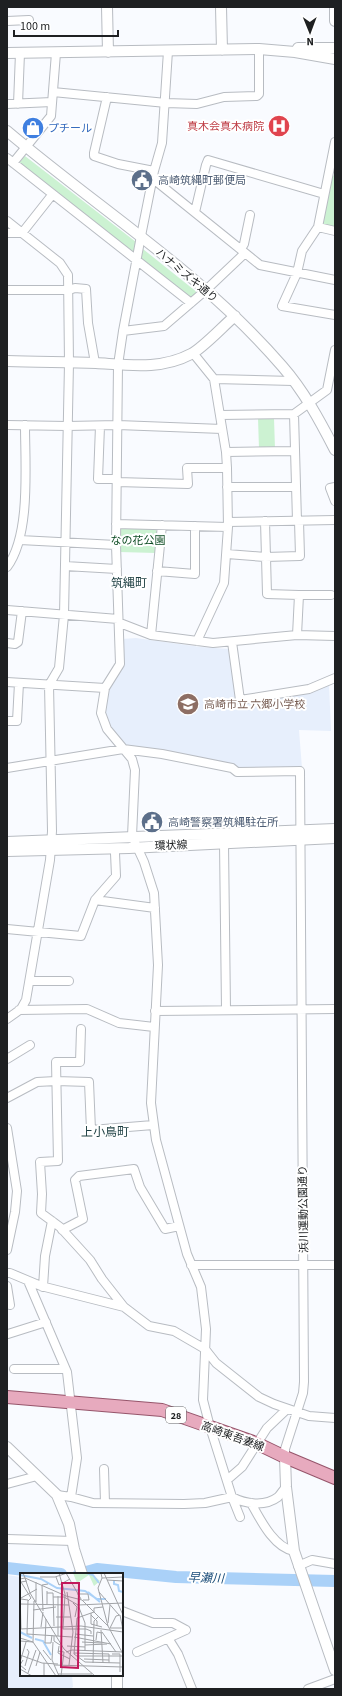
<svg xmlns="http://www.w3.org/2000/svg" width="342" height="1696" font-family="'Source Sans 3','Noto Sans JP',sans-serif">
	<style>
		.built { fill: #e7effc }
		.green { fill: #ccf2d2 }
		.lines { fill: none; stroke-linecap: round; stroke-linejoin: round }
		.river { stroke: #aad1f8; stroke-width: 12 }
		.minor-casing { stroke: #b8bcc2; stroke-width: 10 }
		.tertiary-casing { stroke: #b8bcc2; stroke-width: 12 }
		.primary-casing { stroke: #96556b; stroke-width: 14 }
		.minor { stroke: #fff; stroke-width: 8 }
		.tertiary { stroke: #fff; stroke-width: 10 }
		.primary { stroke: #e7aabe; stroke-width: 12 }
		.labels { text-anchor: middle; stroke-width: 4; stroke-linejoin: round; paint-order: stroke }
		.shield { fill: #fff; stroke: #626364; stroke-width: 1 }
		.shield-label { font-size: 10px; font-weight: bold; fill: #1e2022 }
		.health-label { font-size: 11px; fill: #be3a42; stroke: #fff; text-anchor: end }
		.shop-label { font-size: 11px; fill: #366cbe; stroke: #fff; text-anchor: start }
		.service-label { font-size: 11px; fill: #4e5e75; stroke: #fff; text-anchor: start }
		.street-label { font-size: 11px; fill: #1e2022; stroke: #fff }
		.park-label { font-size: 11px; fill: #0d4c23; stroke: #fff }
		.education-label { font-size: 11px; fill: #785e54; stroke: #fff; text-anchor: start }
		.neighbourhood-label { font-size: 12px; fill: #1c3e41; stroke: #fff }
		.water-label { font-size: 12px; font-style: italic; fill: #174a77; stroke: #fff }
		.inset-river { fill: none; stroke: #aad1f8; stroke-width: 2 }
		.inset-road { fill: none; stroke: #a1a3a7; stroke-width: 1 }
		.view { fill: #c2185b; fill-opacity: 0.15; stroke: #c2185b; stroke-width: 2 }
		.inset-edge { fill: none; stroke: #1e2022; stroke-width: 2 }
	</style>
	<rect width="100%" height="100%" fill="#f9fbff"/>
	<path class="built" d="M136 638 201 647 230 649 238 703 329 684 331 731 299 730 302 768H237L126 747 107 724 105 710 108 688 121 667 122 639Z
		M7 1575 21 1577V1675H72L73 1687 70 1689H7Z"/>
	<path class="green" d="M25 156 136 242 134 253 20 165V162Z
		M332 175 335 176V227L325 226 322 222Z
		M143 249 198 293 191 299 141 260Z
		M258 418H274L275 449H259Z
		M122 528 155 529 158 532 156 553 119 552V530Z"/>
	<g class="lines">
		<path class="river" d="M7 1568 61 1574
			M79 1574 97 1569 176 1577 335 1581"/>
		<g class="minor-casing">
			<path id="minor" d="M7 21 29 20
				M168 51 162 143 154 171 141 236 123 331 118 365 116 545 120 664 105 688 101 713 107 729 132 759 135 770 132 836 144 862 154 893 158 965 151 1103 156 1140 187 1254 201 1287 206 1329 203 1400 210 1427 232 1497 240 1517
				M53 92 166 103 197 104 224 97 257 96 259 94V49
				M107 97 94 153V156L118 164 154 171
				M7 104 52 102
				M18 104 20 53
				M335 142 318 227 302 251 297 273 282 306 335 315
				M7 158 191 303
				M13 163 51 116 56 53
				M152 178 260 265 335 280
				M195 212 206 165 208 160 324 194
				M7 221 60 263 68 275 69 363 64 615 59 668 49 685 52 831 50 860 26 1000 21 1009 7 1019
				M318 227 335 231
				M7 233H22L52 195
				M241 249 244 244 250 215
				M7 290H69L75 288 86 289 88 323 95 363
				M123 331 164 326 206 290 245 253
				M193 353 214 379 226 452 227 468 228 527 224 583 197 641
				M214 379 293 381
				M294 414 297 521
				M220 415 294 414 327 390 335 350
				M7 425 67 426 118 425 222 429
				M100 426 98 479H117
				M226 452 295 451
				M117 482 188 484 187 468H227
				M227 487H296
				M335 487 330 488 335 501
				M265 521 267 594 299 595 297 635
				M228 522 335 520
				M116 524 228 527
				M20 540 116 545
				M227 554 265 557 300 556 299 521
				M65 566 117 569
				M7 567C31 535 25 465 25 425
				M157 571 195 574V526
				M299 595H331
				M7 610 118 619
				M120 623 151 635 213 643 297 635 335 636
				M151 635 162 525
				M232 642 240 700 309 689 335 678
				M7 643 15 644 18 642 22 611
				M7 682 105 688
				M7 721H17L19 683
				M7 768 123 749 162 754 232 768 237 772 300 771 304 1382 303 1393 285 1449V1457
				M224 843 226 1010
				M95 900 155 908
				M7 929 81 936 95 900 116 876 115 853
				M30 981H69
				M19 1010 87 1009 119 1023 154 1027
				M155 1011 335 1009
				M81 1029 80 1062H56L58 1161 40 1162 42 1194 41 1213 60 1227 90 1260 102 1279 124 1307
				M7 1059 30 1045
				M7 1098 37 1082 56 1081 89 1082 91 1130 153 1125
				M7 1128 17 1191 15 1212 7 1250
				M62 1230 83 1219 75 1180 79 1176 134 1169 140 1187 165 1229 179 1226
				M191 1265H335
				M7 1273H10L41 1286 124 1307 149 1326 174 1331 205 1349 216 1363 259 1397 274 1404 309 1416 335 1418
				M28 1281 67 1372 77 1458 71 1497
				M7 1286 10 1305
				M43 1287 45 1256 52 1221
				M8 1334 46 1322
				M14 1369H65
				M104 1469 105 1503
				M227 1480 242 1467 267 1428 287 1409
				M7 1484 37 1476
				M57 1495 71 1497 93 1503 184 1504 205 1503 232 1497C245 1504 265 1507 278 1497 281 1494 283 1490 286 1487
				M251 1503C260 1519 274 1548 294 1551
				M7 1539 73 1541
				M298 1566 312 1560 335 1564
				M122 1611 153 1623H173L186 1630
				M168 1638 178 1654 192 1689
				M137 1652 186 1630
				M308 1689 335 1679"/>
		</g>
		<g class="tertiary-casing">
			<path id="tertiary" d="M107 7 108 52
				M221 7 222 50
				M335 7V21
				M298 48H335
				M7 53 259 49 295 52 335 59
				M7 131C99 209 203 274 282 366 304 391 320 421 335 450
				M7 361C36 362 66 362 96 363 129 365 161 370 191 354 203 348 224 325 235 316
				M7 842 335 829
				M7 851 129 848 335 838
				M7 1447 57 1495 69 1524 74 1549 82 1574
				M285 1457 286 1487 294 1551 335 1670
				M117 1675V1689"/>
		</g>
		<g class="primary-casing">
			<path id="primary" d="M7 1397 162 1410 256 1443 285 1457 335 1478"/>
		</g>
		<use href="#minor" class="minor"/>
		<use href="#tertiary" class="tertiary"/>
		<use href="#primary" class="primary"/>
	</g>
	<defs>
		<g id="hospital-disc" transform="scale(1.15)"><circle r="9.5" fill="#e0444e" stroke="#fff"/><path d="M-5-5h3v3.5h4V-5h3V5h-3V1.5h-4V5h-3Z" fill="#fff"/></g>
		<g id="shop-disc" transform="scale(1.15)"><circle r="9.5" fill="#3f7fe0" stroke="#fff"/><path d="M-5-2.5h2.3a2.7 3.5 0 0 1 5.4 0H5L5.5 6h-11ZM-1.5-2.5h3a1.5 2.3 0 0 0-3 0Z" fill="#fff"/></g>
		<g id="civic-disc" transform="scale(1.15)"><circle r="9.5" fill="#5c6f8a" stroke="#fff"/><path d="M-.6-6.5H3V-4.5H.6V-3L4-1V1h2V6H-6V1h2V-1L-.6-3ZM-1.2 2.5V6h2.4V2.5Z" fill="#fff"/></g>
		<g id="school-disc" transform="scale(1.15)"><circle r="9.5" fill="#8d6e63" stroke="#fff"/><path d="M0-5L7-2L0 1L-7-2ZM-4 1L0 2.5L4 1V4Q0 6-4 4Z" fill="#fff"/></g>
	</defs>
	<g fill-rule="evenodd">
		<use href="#hospital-disc" x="279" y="126"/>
		<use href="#shop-disc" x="33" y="128"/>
		<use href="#civic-disc" x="142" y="180"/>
		<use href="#school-disc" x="188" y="704"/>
		<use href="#civic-disc" x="152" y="822"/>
	</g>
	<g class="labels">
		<rect class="shield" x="166" y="1407" width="20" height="16" rx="3"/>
		<g class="shield-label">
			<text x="176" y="1419">28</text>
		</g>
		<g class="health-label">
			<text x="264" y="130">真木会真木病院</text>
		</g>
		<g class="shop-label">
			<text x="48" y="132">プチール</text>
		</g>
		<g class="service-label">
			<text x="158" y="184">高崎筑縄町郵便局</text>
			<text x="168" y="826">高崎警察署筑縄駐在所</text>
		</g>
		<g class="street-label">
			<text transform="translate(187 275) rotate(40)" y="4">ハナミズキ通り</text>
			<text transform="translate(171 845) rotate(-3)" y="4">環状線</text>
			<text transform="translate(303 1209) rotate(-91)" y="4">浜川運動公園通り</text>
			<text transform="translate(233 1436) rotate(20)" y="4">高崎東吾妻線</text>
		</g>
		<g class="park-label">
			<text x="138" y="544">なの花公園</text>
		</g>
		<g class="education-label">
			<text x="204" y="708">高崎市立 六郷小学校</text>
		</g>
		<g class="neighbourhood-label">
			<text x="129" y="587">筑縄町</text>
			<text x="105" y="1136">上小鳥町</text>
		</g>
		<g class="water-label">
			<text transform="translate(206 1578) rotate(2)" y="4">早瀬川</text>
		</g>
	</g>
	<g transform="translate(20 1573)">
		<rect width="103" height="103" fill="#f9fbff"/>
		<path d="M53 0 72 1 80 8 74 13 69 2 57 10Z" fill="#ccf2d2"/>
		<path class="inset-river" d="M66 0 73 2 79 10M0 2 21 6 37 15 65 18 77 26H86M94 7V11L98 12 99 18 103 19M68 19 80 29M0 59 12 65M15 66 23 68 31 82"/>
		<path class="inset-road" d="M3 0 5 5 46 23 62 27 88 53 103 81M39 0 45 21 43 56H66L71 58V61M46 0 61 26M81 0 82 5 103 4M84 0 103 42M20 4H35L47 0M36 4 39 12 50 6M82 5 78 15 88 53M0 6 5 5 10 20 44 76 75 103M87 7 103 8M7 8 1 9 11 25 8 28M16 9V29M47 19 53 59 49 92M79 19 99 42M0 20 1 56M27 20H33L34 53M57 21H68L69 27H63M33 24H44L58 32 103 30M1 25 17 16M1 26 8 27 7 61 52 64M16 28H14L13 69 36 103M53 30 57 34 55 44M0 31 49 32M27 32V18M58 32 65 50M83 34 74 35V39L57 45 54 81 65 89 100 90M13 37 36 34M23 38 22 12 28 11M71 40V51L82 54M71 42 77 48V53M100 42 103 57M36 44H51M26 46 25 70H31L32 62M65 50V77M88 50 90 32M21 54 23 39M90 55 96 43 100 42M90 55H103M0 56 61 53 103 59M81 57 83 90M82 59 96 79M55 61 73 63M34 63V68L40 72M38 63V23M54 64 91 71M0 65 13 69M76 67 77 59 82 60M0 68 13 69M33 69 32 87 39 103M62 69 81 70M65 72 87 71M39 73 38 80 50 86M47 73 65 74M23 77 31 87M38 78 44 79 41 103M46 79 52 77 103 79M54 80 89 81V90M92 81H100V99M0 82 22 90 38 91M57 83H103M64 86 89 87M3 87 0 92 6 97M0 89 6 69M24 90V103M73 90 74 48 78 44M34 92 103 94M5 93 9 79 7 76M16 93 20 79M0 96 12 103M8 100 16 77M38 101H72"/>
		<path class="view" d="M42 10H59L58 95 41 94Z"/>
		<rect width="103" height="103" class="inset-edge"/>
	</g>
	<rect width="342" height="1696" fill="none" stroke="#1e2022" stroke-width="16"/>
	<g transform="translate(310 32) rotate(179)" stroke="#ffffff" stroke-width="3" paint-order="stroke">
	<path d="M0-3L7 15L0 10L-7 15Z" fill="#1e2022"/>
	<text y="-6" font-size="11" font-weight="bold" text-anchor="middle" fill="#1e2022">N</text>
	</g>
	<path d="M14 30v6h104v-6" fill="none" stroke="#1e2022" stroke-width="2"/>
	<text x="20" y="30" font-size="12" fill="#1e2022" stroke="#ffffff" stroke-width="3" paint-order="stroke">100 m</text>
</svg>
